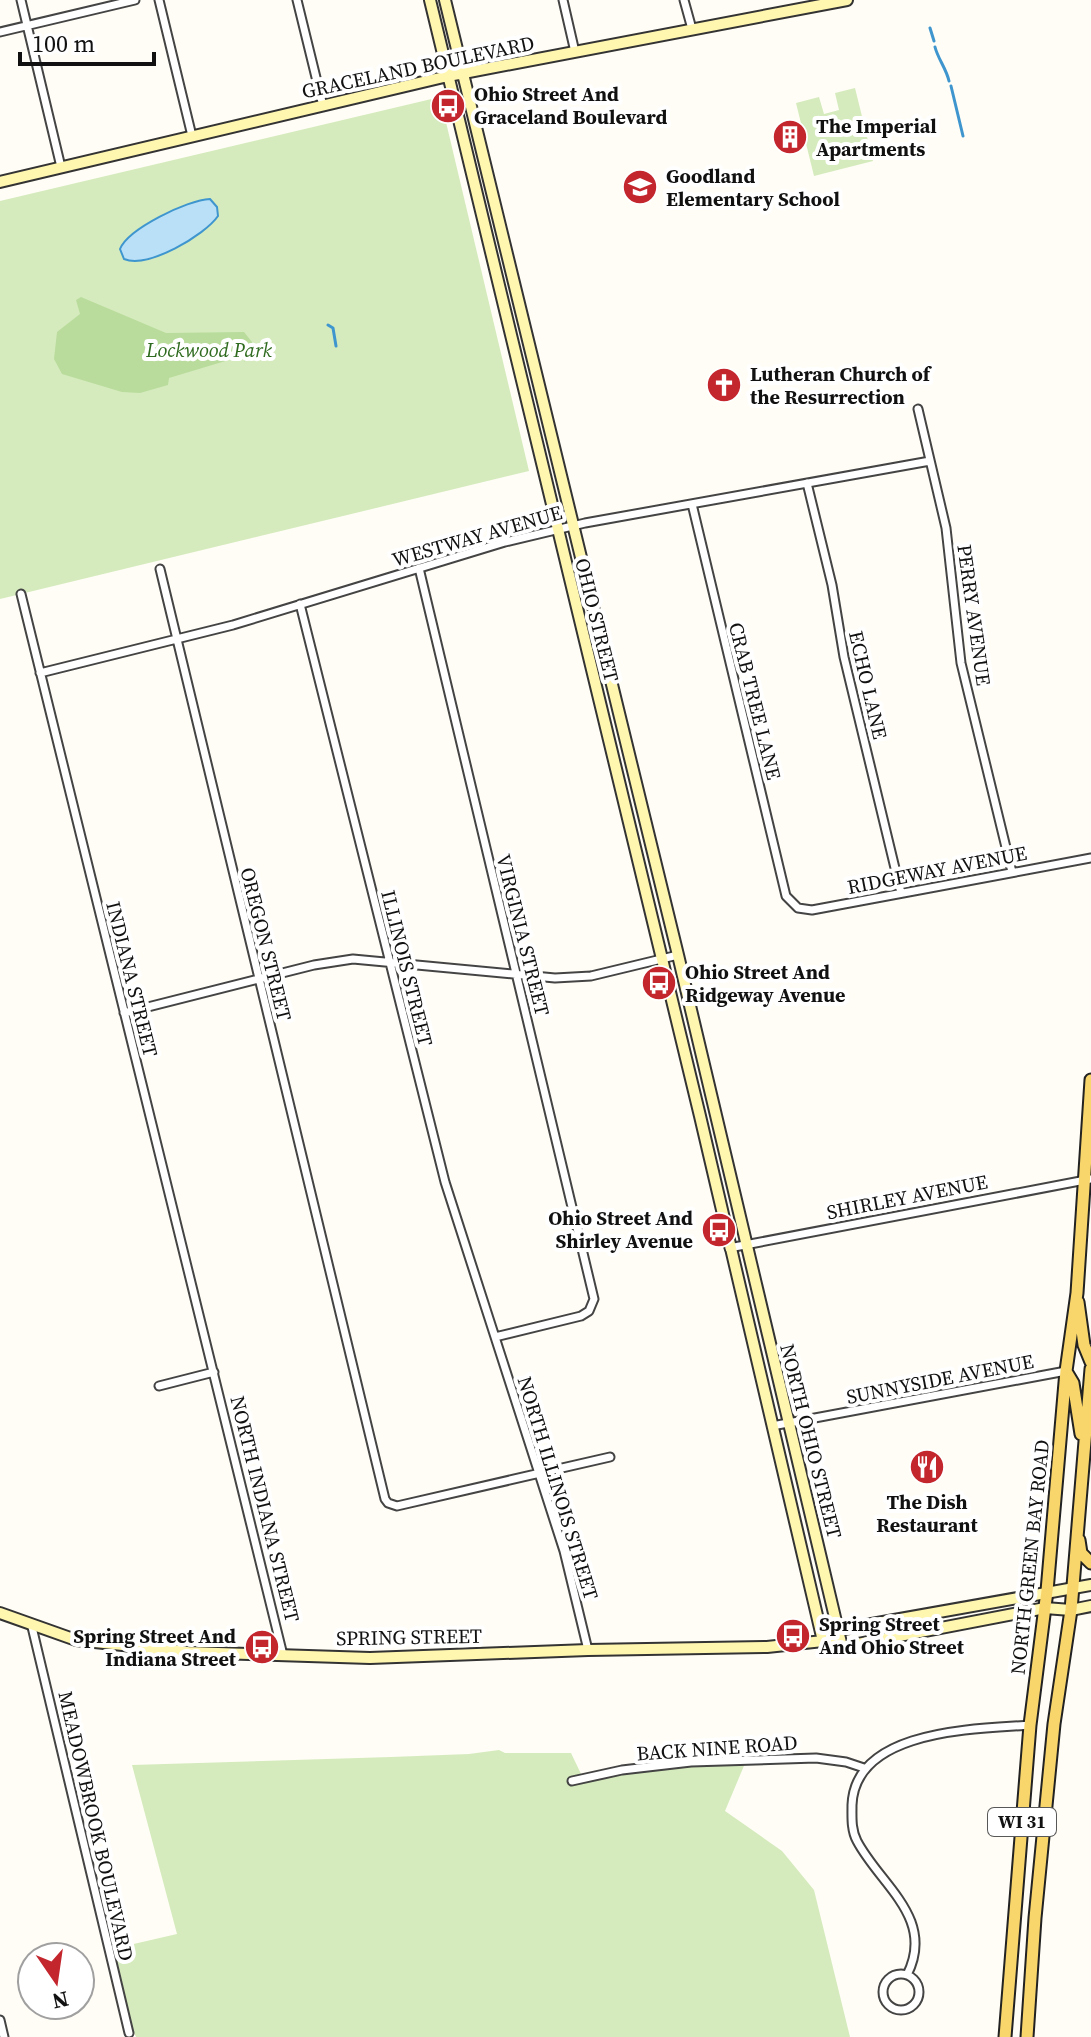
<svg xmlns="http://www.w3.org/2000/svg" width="1091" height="2037" font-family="'Source Serif 4',serif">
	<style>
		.green { fill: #d5ebbd }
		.forest { fill: #b9dc9c }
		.water { fill: #b9e0f7; stroke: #3f96cf; stroke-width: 2 }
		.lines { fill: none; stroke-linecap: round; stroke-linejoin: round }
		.stream { stroke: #3f96cf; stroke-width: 3 }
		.street-casing { stroke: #444; stroke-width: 11 }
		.secondary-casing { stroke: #333; stroke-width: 14 }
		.primary-casing { stroke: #222; stroke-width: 15 }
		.street { stroke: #fff; stroke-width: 7 }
		.secondary { stroke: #fff6b0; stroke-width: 10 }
		.primary { stroke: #f9d66b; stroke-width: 11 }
		.labels { text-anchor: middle; stroke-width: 8; stroke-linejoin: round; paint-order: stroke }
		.shield { fill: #fff; stroke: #585858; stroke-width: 2 }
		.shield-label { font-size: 18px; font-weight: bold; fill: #111 }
		.street-label { font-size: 20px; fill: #111; stroke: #fff }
		.poi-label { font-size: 20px; font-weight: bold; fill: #111; stroke: #fff; text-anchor: start }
		.park-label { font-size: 20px; font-style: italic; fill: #2f6b1f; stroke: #fff }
	</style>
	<rect width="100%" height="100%" fill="#fffdf5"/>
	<path class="green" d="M855 88 873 161 814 176 796 103 819 97 824 114 839 110 835 93Z
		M440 97 529 471 0 599V201Z
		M499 1750 505 1753H571L583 1778 622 1770 746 1761 725 1811 782 1851 814 1890 850 2037H136L129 2021 112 1949 177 1934 132 1765 391 1757 469 1754Z"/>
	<path class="forest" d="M81 297 166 333 244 332 252 342V355L244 362 245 357 242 356 169 378 168 385 140 393 122 392 62 374 54 359 57 332 80 314 76 300Z"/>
	<path class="water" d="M210 199 217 207 218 216C205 235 148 269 124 259L120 249C128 229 187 200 210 199Z"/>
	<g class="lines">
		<path class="stream" d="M930 28 934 41
			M935 47C938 59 946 68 949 81
			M951 86 963 136
			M328 325 333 328 336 346"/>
		<g class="street-casing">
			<path id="street" d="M21 0 61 167
				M159 0 192 136
				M297 0 323 106
				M563 0 575 52
				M684 0 692 29
				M0 32 135 0
				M918 409 946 528 961 663 1012 872
				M807 483 832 585 844 657 901 893
				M692 504 786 896 798 908 812 910 1091 858
				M419 568 594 1299 589 1311 581 1316 495 1337
				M160 569 385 1499 388 1503 397 1506 610 1457
				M21 594 283 1655
				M300 604 445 1182 564 1551 588 1650
				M40 673 233 625 505 542 585 523 930 461
				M124 1013 314 965 353 959 555 978 591 976 678 955
				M729 1248 1091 1179
				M159 1386 214 1372
				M772 1426 1066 1371
				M32 1627 129 2033
				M572 1781 622 1770 691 1762 816 1758 846 1762 864 1768
				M883 1992a18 18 0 1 1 36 0a18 18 0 1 1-36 0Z
				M907 1975C936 1918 880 1885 857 1841 851 1830 852 1817 852 1805 855 1729 976 1729 1030 1725
				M0 2020 4 2037"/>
		</g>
		<g class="secondary-casing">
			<path id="secondary" d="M430 0 700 1116 823 1641
				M445 0 678 955 842 1647
				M0 182 448 76 847 0
				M0 1613 76 1640 188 1652 370 1658 588 1650 767 1647 823 1641 842 1647 1045 1608 1071 1610 1091 1606
				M834 1633 838 1630 1091 1585"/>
		</g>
		<g class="primary-casing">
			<path id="primary" d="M1078 1302 1084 1345 1091 1362
				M1067 1373 1073 1383 1081 1434
				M1079 1540 1081 1553 1091 1563
				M1005 2037 1030 1725 1047 1591 1066 1371 1077 1293 1091 1080
				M1027 2037 1035 1918 1054 1724 1071 1610 1091 1369"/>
		</g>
		<use href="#street" class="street"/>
		<use href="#secondary" class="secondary"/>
		<use href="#primary" class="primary"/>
	</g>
	<defs>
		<g id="bus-disc" transform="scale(1.8)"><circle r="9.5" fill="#c4262e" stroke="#fff"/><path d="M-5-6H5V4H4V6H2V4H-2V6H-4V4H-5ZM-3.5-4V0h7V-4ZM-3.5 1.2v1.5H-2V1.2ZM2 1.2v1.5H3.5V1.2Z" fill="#fff"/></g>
		<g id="building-disc" transform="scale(1.8)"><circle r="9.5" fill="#c4262e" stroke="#fff"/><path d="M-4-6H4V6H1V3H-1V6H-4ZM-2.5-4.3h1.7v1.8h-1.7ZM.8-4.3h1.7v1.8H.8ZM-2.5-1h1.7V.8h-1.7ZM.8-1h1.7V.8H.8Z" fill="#fff"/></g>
		<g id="school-disc" transform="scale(1.8)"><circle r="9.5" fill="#c4262e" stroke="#fff"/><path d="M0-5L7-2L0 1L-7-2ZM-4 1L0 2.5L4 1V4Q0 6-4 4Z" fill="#fff"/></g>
		<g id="church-disc" transform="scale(1.8)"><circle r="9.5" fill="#c4262e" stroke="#fff"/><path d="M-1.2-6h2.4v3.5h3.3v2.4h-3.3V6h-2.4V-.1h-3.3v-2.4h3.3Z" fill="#fff"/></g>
		<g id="restaurant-disc" transform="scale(1.8)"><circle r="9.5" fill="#c4262e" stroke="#fff"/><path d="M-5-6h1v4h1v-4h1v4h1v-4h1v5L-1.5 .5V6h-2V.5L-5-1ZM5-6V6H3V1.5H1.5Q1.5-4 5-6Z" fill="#fff"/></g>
	</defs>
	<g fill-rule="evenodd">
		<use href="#bus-disc" x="448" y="106"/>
		<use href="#building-disc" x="790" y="137"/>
		<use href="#school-disc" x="640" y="187"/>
		<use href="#church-disc" x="724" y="385"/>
		<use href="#bus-disc" x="659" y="983"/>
		<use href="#bus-disc" x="719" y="1230"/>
		<use href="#restaurant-disc" x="927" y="1467"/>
		<use href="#bus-disc" x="793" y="1636"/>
		<use href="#bus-disc" x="262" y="1647"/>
	</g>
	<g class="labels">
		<rect class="shield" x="988" y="1808" width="68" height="28" rx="6"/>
		<g class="shield-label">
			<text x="1022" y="1828">WI 31</text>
		</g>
		<g class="street-label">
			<text transform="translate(418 67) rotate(-12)" y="7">GRACELAND BOULEVARD</text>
			<text transform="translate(477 536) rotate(-16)" y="7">WESTWAY AVENUE</text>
			<text transform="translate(974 615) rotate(82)" y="7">PERRY AVENUE</text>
			<text transform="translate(597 620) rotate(76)" y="7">OHIO STREET</text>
			<text transform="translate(868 685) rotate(77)" y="7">ECHO LANE</text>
			<text transform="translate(755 701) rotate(76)" y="7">CRAB TREE LANE</text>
			<text transform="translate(937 870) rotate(-11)" y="7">RIDGEWAY AVENUE</text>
			<text transform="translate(523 935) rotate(76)" y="7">VIRGINIA STREET</text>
			<text transform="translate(266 944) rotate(76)" y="7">OREGON STREET</text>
			<text transform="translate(407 968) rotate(76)" y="7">ILLINOIS STREET</text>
			<text transform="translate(132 979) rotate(76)" y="7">INDIANA STREET</text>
			<text transform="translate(907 1197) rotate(-11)" y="7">SHIRLEY AVENUE</text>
			<text transform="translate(940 1379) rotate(-11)" y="7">SUNNYSIDE AVENUE</text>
			<text transform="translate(811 1441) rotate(76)" y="7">NORTH OHIO STREET</text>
			<text transform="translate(558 1488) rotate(73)" y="7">NORTH ILLINOIS STREET</text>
			<text transform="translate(265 1509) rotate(76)" y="7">NORTH INDIANA STREET</text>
			<text transform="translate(1030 1557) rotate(-84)" y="7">NORTH GREEN BAY ROAD</text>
			<text transform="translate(409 1637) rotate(-1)" y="7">SPRING STREET</text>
			<text transform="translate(717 1748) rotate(-4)" y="7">BACK NINE ROAD</text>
			<text transform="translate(96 1826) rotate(77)" y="7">MEADOWBROOK BOULEVARD</text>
		</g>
		<g class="poi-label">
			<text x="474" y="101">Ohio Street And<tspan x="474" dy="23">Graceland Boulevard</tspan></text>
			<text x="816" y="133">The Imperial<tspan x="816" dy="23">Apartments</tspan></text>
			<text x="666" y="183">Goodland<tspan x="666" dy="23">Elementary School</tspan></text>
			<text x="750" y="381">Lutheran Church of<tspan x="750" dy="23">the Resurrection</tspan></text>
			<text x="685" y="979">Ohio Street And<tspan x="685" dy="23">Ridgeway Avenue</tspan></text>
			<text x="693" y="1225" text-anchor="end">Ohio Street And<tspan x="693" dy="23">Shirley Avenue</tspan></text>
			<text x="927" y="1509" text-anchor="middle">The Dish<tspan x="927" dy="23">Restaurant</tspan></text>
			<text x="819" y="1631">Spring Street<tspan x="819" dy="23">And Ohio Street</tspan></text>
			<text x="236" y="1643" text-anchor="end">Spring Street And<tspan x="236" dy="23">Indiana Street</tspan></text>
		</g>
		<g class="park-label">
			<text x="209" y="357">Lockwood Park</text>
		</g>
	</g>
	<g transform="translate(56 1981) rotate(167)"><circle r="38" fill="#ffffff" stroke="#a0a0a0" stroke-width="2"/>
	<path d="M0-6L14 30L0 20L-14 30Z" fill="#c4262e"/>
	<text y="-12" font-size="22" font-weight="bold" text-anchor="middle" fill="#111111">N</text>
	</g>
	<path d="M20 52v12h134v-12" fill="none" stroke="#111111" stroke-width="4"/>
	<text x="32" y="52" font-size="24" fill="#111111" stroke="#ffffff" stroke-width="6" paint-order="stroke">100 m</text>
</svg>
